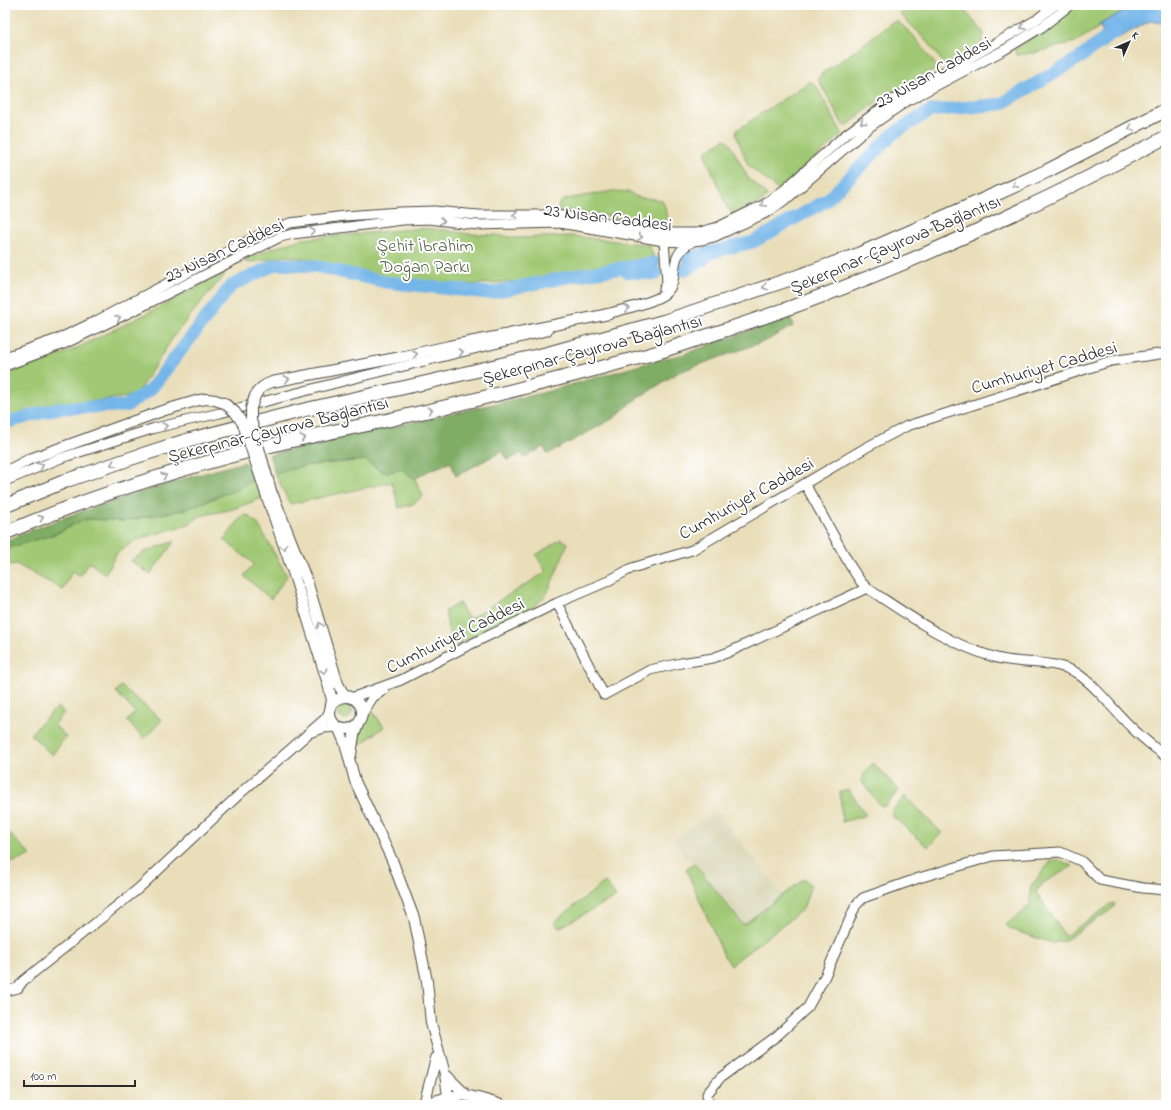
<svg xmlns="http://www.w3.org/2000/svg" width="1171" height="1110" font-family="'Indie Flower',sans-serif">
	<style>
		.built { fill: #d8d6b5 }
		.green { fill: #a1c975; stroke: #667a50 }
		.forest { fill: #80ad66; stroke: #566c48 }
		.water { fill: #75b6e9; stroke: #50708a }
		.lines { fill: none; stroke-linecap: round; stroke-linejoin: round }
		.river { stroke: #75b6e9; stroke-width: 13 }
		.tertiary-casing { stroke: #484640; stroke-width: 11 }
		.secondary-casing { stroke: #484640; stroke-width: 12 }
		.motorway-casing { stroke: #484640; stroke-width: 15 }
		.tertiary { stroke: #fff; stroke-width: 9 }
		.secondary { stroke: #fff; stroke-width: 10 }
		.motorway { stroke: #fff; stroke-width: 13 }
		.secondary-bridge-casing { stroke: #484640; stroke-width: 12; stroke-linecap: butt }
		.secondary-bridge { stroke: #fff; stroke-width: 10 }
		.oneway { stroke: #a0a0a0 }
		.labels { text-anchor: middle; stroke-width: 4; stroke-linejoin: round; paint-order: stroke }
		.street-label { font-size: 18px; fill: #2b2b2b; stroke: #fff }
		.park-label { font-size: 18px; fill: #546245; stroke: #fff }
	</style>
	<rect width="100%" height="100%" fill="#fff"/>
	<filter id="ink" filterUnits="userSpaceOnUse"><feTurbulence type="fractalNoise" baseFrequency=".025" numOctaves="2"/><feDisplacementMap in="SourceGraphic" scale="8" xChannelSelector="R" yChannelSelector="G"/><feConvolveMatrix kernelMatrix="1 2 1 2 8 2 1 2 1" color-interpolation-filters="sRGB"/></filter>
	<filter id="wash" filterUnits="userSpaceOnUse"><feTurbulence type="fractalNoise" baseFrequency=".012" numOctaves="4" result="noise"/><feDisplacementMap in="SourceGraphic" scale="16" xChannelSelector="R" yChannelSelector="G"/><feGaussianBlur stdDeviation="0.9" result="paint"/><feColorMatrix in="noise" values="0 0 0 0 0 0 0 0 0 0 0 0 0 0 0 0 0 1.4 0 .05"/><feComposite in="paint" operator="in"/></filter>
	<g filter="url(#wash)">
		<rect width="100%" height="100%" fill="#e9deb9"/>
		<path class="built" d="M716 811 783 895 743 926 689 856 685 859 673 839Z"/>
		<path class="green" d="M907 5H960L984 33 981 47 947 66 944 64 929 43 901 15 900 13Z
			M1075 5H1134L1099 25 1098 28 1075 42 1034 53 1017 55 1014 50Z
			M897 21 912 34 938 68 876 102 847 126 843 125 818 79 821 74 844 59 892 22Z
			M811 81 816 86 841 131V136L778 190 748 165 736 135 737 130 777 103Z
			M725 139 729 142 748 178 767 195 763 201 734 213 728 209 706 157V151Z
			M612 191 629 192 637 197 662 200C666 209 668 216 665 225L617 217 558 210 559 203 566 199Z
			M423 228 444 230 470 234 496 235 516 238 571 236 649 245 654 258 596 267 534 280 464 285 408 282 351 272 313 260 286 256 247 263 245 260 270 249 302 239Z
			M223 273 224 276 205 297 174 336 135 396 63 405 15 417 5 422V375L71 351 158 308Z
			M365 460C380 470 382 476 400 468L415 479 423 496 413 504 399 508 392 482 290 504 275 474 303 466Z
			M253 479 262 498 233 509 200 516 189 524 136 540 117 553 105 574 89 562 80 576 72 571 63 590 16 564 9 565 5 567V549L58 533 78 522 89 519 123 521 183 510 238 489Z
			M243 515 249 516 258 524 287 576 271 599 244 576 254 564 224 540Z
			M561 539 568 543 547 594 535 606 455 646 451 644 445 611 459 603 469 619 546 572 536 555Z
			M175 541 150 574 131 561 144 552Z
			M121 686 162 720 144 739 127 721 135 712 116 692Z
			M338 712a7 7 0 1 1 14 0a7 7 0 1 1-14 0Z
			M57 707 64 713 54 724 66 737 52 755 30 734Z
			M370 708 384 727 358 746 364 716Z
			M873 763 899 790 885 806H881L861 781 862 776Z
			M848 789 866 815 842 822 840 792Z
			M905 796 942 833 928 847 892 816V811Z
			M5 829 31 855 5 866Z
			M1052 860H1059L1073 866 1043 883 1036 892 1065 936 1113 903 1115 904 1112 909 1064 941 1052 943 1010 929 1006 925 1030 905 1031 886Z
			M694 863 743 925 804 879 811 885 803 909 731 965 724 956 686 869Z
			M605 882 616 897 559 928 554 922Z"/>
		<path class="forest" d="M790 317 793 326 768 340 679 372 632 402 614 418 548 454 543 447 524 458 522 453 508 460 502 451 456 476 451 462 428 471 415 479 400 468 392 472H384L365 460 303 466 275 474 269 455 368 431 371 432 542 393 662 359 681 355Z
			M245 462 253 479 238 489 183 510 123 521 89 519 78 522 58 533 5 549V541C83 508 164 484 245 462Z"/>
		<path class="water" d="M1134 5H1166V22L1161 23 1150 21 1109 43 1099 25Z"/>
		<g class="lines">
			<path class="river" d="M688 258 753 242 827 200 894 133 930 111 1001 104 1081 57 1106 38 1121 29
				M684 270 704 259
				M628 272 656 274
				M5 423 59 408 126 406 150 390 231 286 276 264 315 266 385 282 489 293 578 275 654 263"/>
		</g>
	</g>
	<g filter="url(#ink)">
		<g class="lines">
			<g class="tertiary-casing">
				<path id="tertiary" d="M662 235 664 241 667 282 664 289
					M603 315C617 311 658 302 667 292 681 278 665 257 692 242
					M5 357 60 338 96 321 257 236 290 223 345 216 400 212 434 211 478 215H556L673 233H696L718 227 763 205 784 190 845 135 891 101 998 42 1036 20 1055 5
					M5 366 66 343 141 307 280 237 293 234 403 220 429 219 478 225 560 223 664 241 683 242 702 240 714 237 768 212 790 196 868 128 888 114 907 101 1004 50 1042 27 1070 5
					M5 481 61 458 155 428 220 413 355 378 547 331
					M805 484 851 567 861 582 867 588C908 615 949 645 997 658 1023 665 1051 659 1075 672 1097 686 1113 710 1131 727 1142 738 1154 747 1166 757
					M557 603 604 695 650 670 681 663 713 658 729 652 867 588
					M351 698 401 680 465 647 557 603 606 582 632 568 692 550 867 447 907 426 1111 361 1166 353
					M361 716 373 697 384 690
					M312 732 324 728 338 727
					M5 991 18 988 23 981 138 889 244 790 326 718 330 710
					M709 1105 707 1094 720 1078 778 1035 808 1007 825 976 856 905 863 898 919 878 993 856 1060 852 1081 861 1100 880 1143 888 1166 890"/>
			</g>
			<g class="secondary-casing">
				<path id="secondary" d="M255 396C259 388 264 385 272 382L396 358 449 346 609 314
					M5 472 30 459 162 411 199 400 207 399 215 400 224 403
					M273 495 307 581 338 684 343 693 351 698
					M267 497 294 575 328 684 332 700 330 710
					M330 713a16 16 0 1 1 32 0a16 16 0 1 1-32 0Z
					M338 727 345 743 355 781 392 860 414 918 427 981 431 1023 445 1074 448 1096
					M351 755 354 735 359 722
					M445 1074 467 1096
					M424 1105 436 1058
					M425 1105C458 1091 467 1094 501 1105"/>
			</g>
			<g class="motorway-casing">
				<path id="motorway" d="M5 506 68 480 129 459 188 440 304 410 433 381 549 353 665 321 793 278 857 255 974 204 1047 171 1166 110
					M5 533C94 495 187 466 281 443 315 435 350 428 384 421 473 401 561 379 648 355 670 349 691 341 713 334 870 284 1020 215 1166 137"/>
			</g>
			<use href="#tertiary" class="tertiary"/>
			<use href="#secondary" class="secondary"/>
			<use href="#motorway" class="motorway"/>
			<g class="secondary-bridge-casing">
				<path id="secondary-bridge" d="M255 396 251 408V420L272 494
					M224 403 235 412 243 424 267 497"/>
			</g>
			<use href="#secondary-bridge" class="secondary-bridge"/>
		</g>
		<defs><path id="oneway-chevron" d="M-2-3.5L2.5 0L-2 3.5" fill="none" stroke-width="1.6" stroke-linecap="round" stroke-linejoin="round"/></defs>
		<g class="oneway">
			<use href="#oneway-chevron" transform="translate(1023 27) rotate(149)"/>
			<use href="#oneway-chevron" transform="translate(863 122) rotate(142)"/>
			<use href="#oneway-chevron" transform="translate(1131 128) rotate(153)"/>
			<use href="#oneway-chevron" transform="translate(1015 185) rotate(155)"/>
			<use href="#oneway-chevron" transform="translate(763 204) rotate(149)"/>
			<use href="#oneway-chevron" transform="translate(515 215) rotate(179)"/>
			<use href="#oneway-chevron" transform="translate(442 221) rotate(6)"/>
			<use href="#oneway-chevron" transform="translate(312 231) rotate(-7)"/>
			<use href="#oneway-chevron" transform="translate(640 237) rotate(9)"/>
			<use href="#oneway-chevron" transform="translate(765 287) rotate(161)"/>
			<use href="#oneway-chevron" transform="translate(627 308) rotate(-17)"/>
			<use href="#oneway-chevron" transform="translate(118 318) rotate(-26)"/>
			<use href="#oneway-chevron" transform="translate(461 352) rotate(-13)"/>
			<use href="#oneway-chevron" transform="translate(415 354) rotate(-14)"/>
			<use href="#oneway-chevron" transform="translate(287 379) rotate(-11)"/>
			<use href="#oneway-chevron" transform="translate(430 410) rotate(-13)"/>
			<use href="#oneway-chevron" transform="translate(165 426) rotate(-13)"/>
			<use href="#oneway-chevron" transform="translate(303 438) rotate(-12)"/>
			<use href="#oneway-chevron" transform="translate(113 464) rotate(160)"/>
			<use href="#oneway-chevron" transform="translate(41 466) rotate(-22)"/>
			<use href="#oneway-chevron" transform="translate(164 476) rotate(-18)"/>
			<use href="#oneway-chevron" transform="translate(41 518) rotate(-21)"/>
			<use href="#oneway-chevron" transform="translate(284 547) rotate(70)"/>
			<use href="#oneway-chevron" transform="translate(320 625) rotate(-107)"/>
			<use href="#oneway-chevron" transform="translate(324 671) rotate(73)"/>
		</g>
	</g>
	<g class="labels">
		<g class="street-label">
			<text transform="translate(933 72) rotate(-29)" y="6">23 Nisan Caddesi</text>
			<text transform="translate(608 217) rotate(7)" y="6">23 Nisan Caddesi</text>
			<text transform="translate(895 244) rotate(-23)" y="6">Şekerpınar-Çayırova Bağlantısı</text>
			<text transform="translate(224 250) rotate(-25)" y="6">23 Nisan Caddesi</text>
			<text transform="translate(592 349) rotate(-15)" y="6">Şekerpınar-Çayırova Bağlantısı</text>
			<text transform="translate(1044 367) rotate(-16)" y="6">Cumhuriyet Caddesi</text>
			<text transform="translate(278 429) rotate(-14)" y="6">Şekerpınar-Çayırova Bağlantısı</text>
			<text transform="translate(746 498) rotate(-29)" y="6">Cumhuriyet Caddesi</text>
			<text transform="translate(455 635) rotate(-26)" y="6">Cumhuriyet Caddesi</text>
		</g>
		<g class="park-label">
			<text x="425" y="251">Şehit İbrahim<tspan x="425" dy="21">Doğan Parkı</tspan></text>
		</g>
	</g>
	<rect width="1171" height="1110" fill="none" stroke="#fff" stroke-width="20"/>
	<g transform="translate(1129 42) rotate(45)" stroke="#ffffff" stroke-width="3" paint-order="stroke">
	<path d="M0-3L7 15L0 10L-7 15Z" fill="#2b2b2b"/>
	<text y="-6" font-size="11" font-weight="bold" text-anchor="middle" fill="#2b2b2b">K</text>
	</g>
	<path d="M24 1080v6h111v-6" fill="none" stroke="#2b2b2b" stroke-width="2"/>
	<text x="30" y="1080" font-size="12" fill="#2b2b2b" stroke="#ffffff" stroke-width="3" paint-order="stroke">100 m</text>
</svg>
